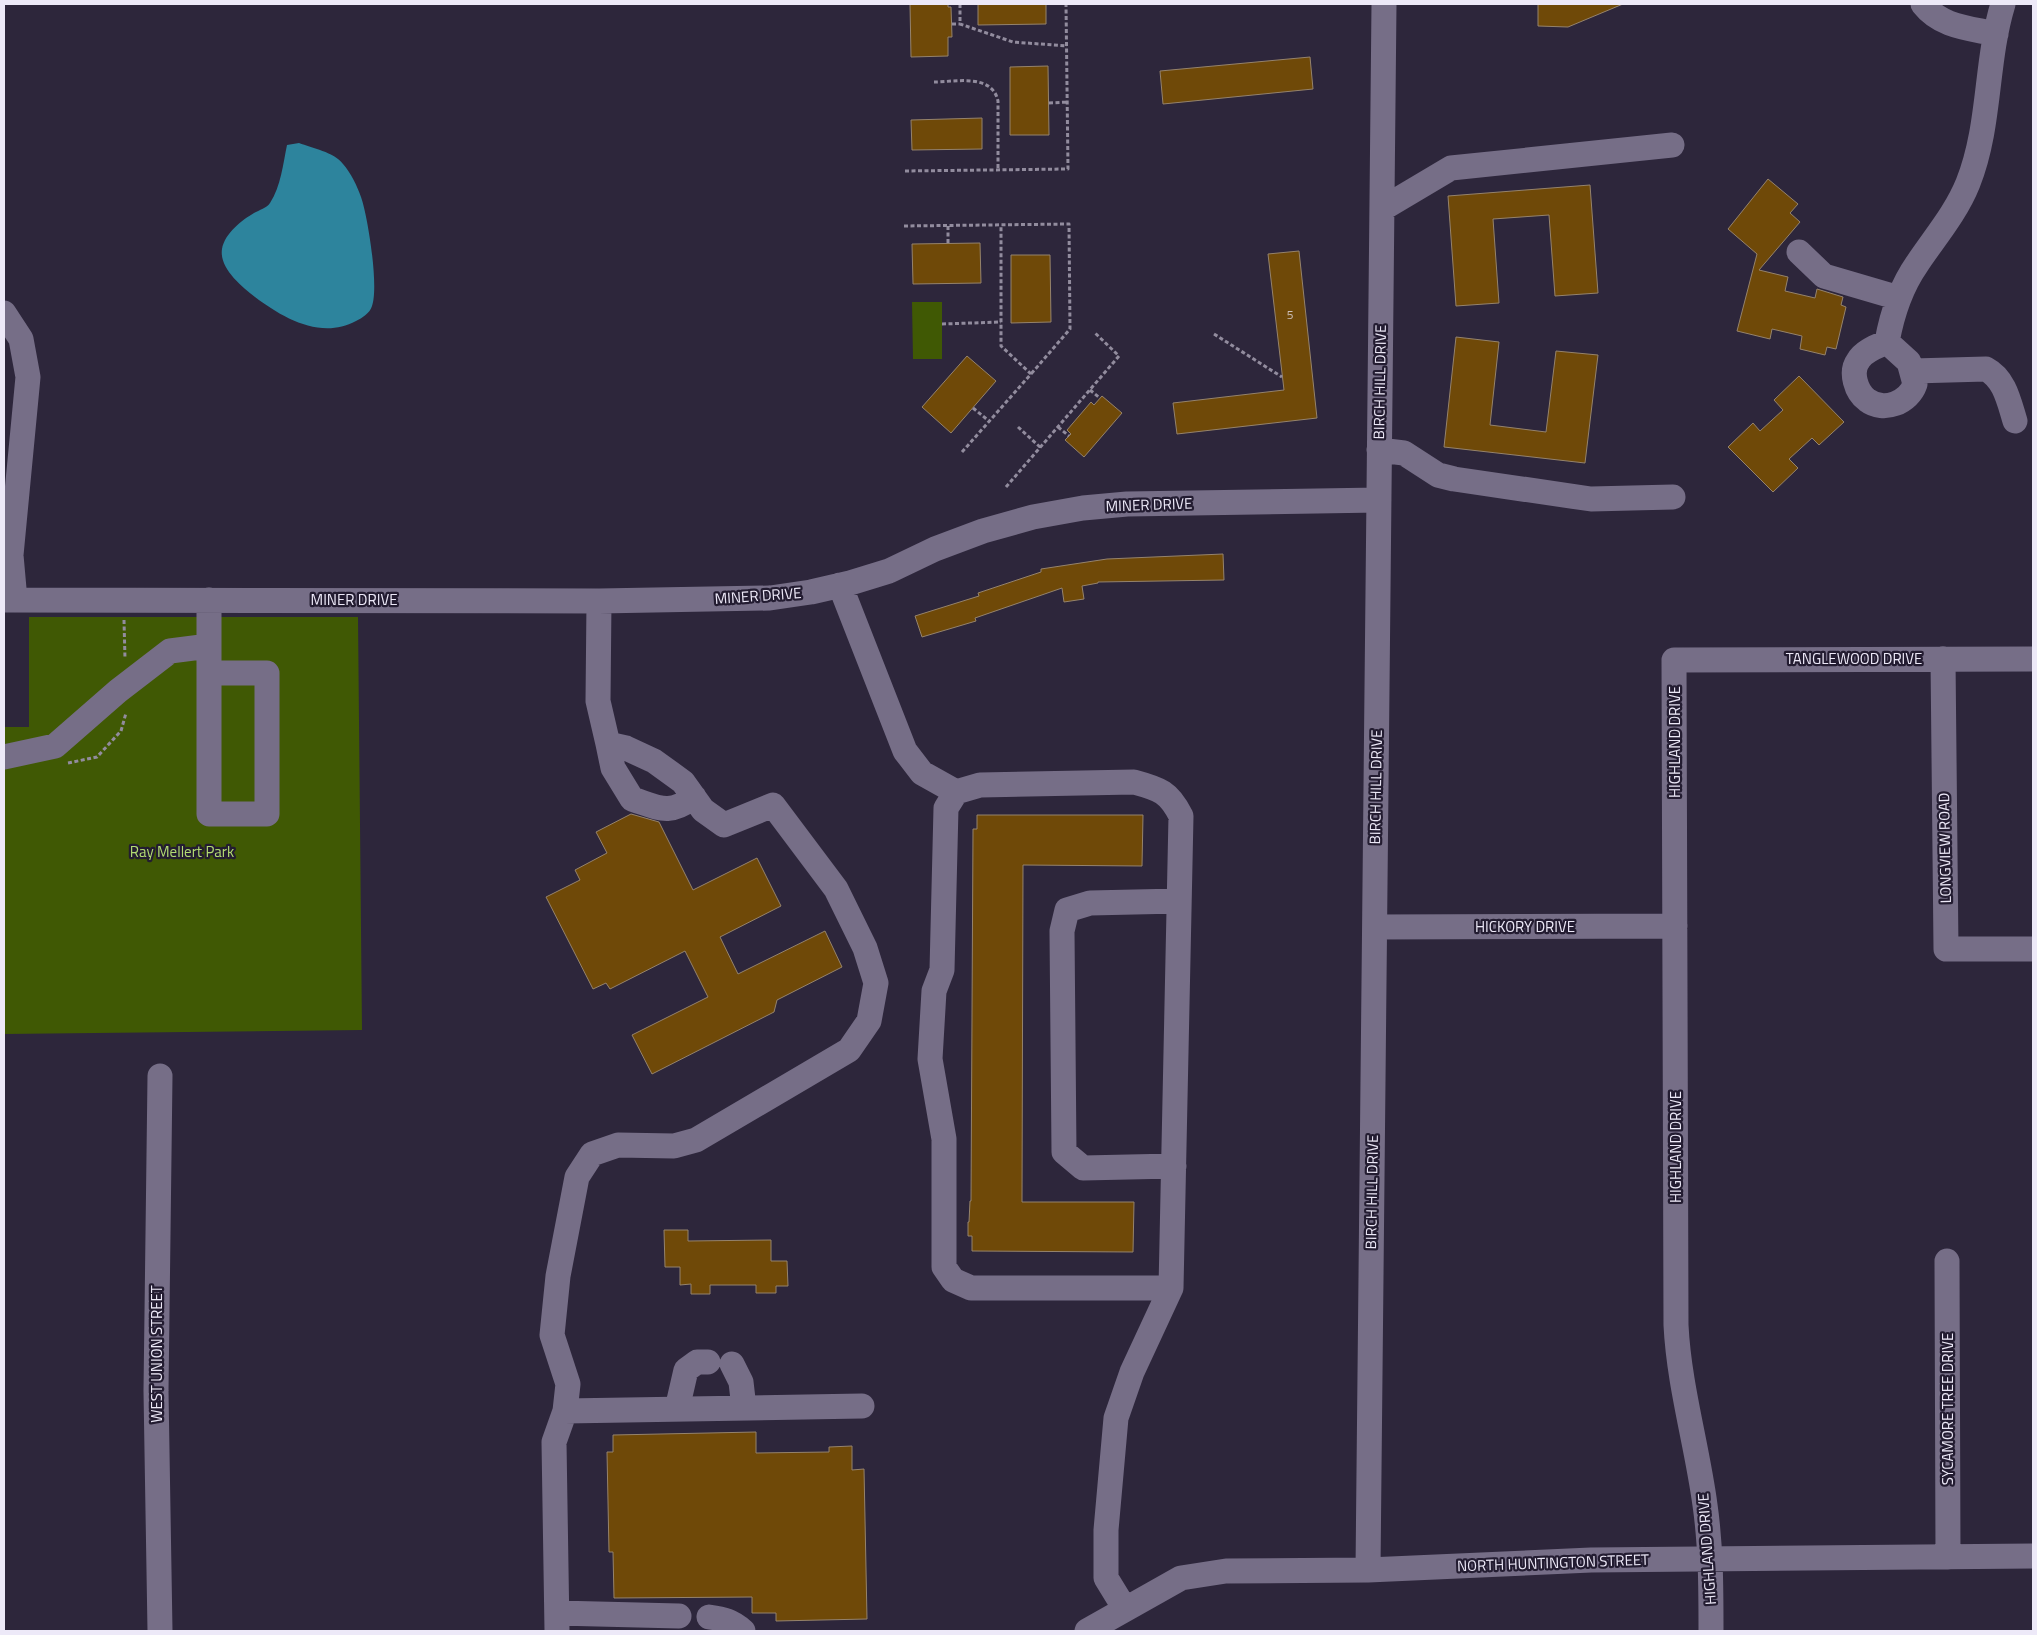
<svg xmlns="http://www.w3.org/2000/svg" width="2037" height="1635" font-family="'Titillium Web',sans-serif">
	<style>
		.green { fill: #405904 }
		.water { fill: #2d849d }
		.building { fill: #6f4908; stroke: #95836c }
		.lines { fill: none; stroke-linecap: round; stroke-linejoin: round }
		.path { stroke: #928c9e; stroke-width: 3; stroke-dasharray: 4 2.5; stroke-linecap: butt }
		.minor { stroke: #766e87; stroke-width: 25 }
		.labels { text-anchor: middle; stroke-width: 4.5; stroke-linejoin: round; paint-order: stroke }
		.number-label { font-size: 12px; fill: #cec1bc }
		.street-label { font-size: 15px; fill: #ede9f8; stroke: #231c31 }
		.park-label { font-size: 15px; fill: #b3dc72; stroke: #231c31 }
	</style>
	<rect width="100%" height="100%" fill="#2d263b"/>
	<path class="green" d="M912 302H942V359H913Z
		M29 617H358L362 1030 4 1034V727H29Z"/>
	<path class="water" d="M299 143C312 148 334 152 343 164 351 173 357 186 361 197 368 217 379 287 372 306 370 313 362 318 356 321 321 340 283 318 255 297 241 286 219 268 222 249 225 233 242 220 254 213 259 210 267 208 270 203 281 186 283 164 287 145Z"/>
	<path class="building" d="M910 4H948V7H951L952 37H948V56L911 57Z
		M978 4H1046V24L978 25Z
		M1538 4H1623L1568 27 1538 26Z
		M1310 57 1313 89 1163 104 1160 71Z
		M1048 66 1049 135H1010V67Z
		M982 118V149L912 150 911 120Z
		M1768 179 1798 204 1790 213 1800 222 1759 270 1788 277 1785 291 1815 298 1817 289 1843 297 1841 305 1846 307 1836 349 1827 347 1825 355 1800 349 1802 336 1772 329 1770 339 1737 331 1757 254 1728 229Z
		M1590 185 1598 293 1555 296 1549 215 1493 219 1499 303 1456 306 1448 196Z
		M980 243 981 283 913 284 912 244Z
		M1299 251 1317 418 1177 434 1173 403 1284 390 1268 254Z
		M1011 255H1050L1051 322 1011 323Z
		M1456 337 1499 342 1490 425 1546 432 1556 351 1598 355 1585 463 1444 447Z
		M967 356 996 381 951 433 922 407Z
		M1799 376 1844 422 1819 445 1812 438 1789 459 1798 468 1773 492 1728 447 1753 423 1760 431 1783 410 1774 400Z
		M1102 396 1122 413 1084 457 1065 440 1071 434 1067 430 1091 402 1094 405Z
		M1223 554 1224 580 1098 582V583L1082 586 1084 599 1064 602 1062 588 975 618 976 621 922 637 915 616 979 596 978 593 1041 572V569L1107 559Z
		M631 814 659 822 693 890 757 858 781 906 720 937 738 974 825 931 842 967 777 1000 774 1012 652 1074 632 1035 708 997 685 951 610 989 606 983 593 989 546 897 580 880 575 870 607 853 596 832Z
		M977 815H1143L1142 866 1023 865 1022 1202H1134L1133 1252 972 1251V1236H968V1222H969L970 1201H971L973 829H977Z
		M664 1230H688V1241L771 1240V1261H787L788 1286H776V1293H756V1285H710V1294H691V1284L680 1285V1267H665Z
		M756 1432V1453L829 1452V1447L852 1446V1470L864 1469 867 1619 776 1621V1613H752V1597L614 1598 613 1552H609L607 1452H613V1435Z"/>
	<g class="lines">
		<path class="path" d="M960 4V24L1013 42 1067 46
			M952 24H960
			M934 82C955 82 992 73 998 101V170
			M1049 103 1067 102
			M905 171 1068 169 1066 4
			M904 226 1069 224 1070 329 1031 374
			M948 243V226
			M942 324 1001 322
			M1214 334 1282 377
			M1090 390 1100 398
			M973 408 989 421
			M1018 427 1040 447
			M1058 427 1069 436
			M962 452 1031 374 1001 346V225
			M1006 487 1119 356 1094 332
			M124 620 125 659
			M68 763 97 757 121 731 126 713"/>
		<path class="minor" d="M1923 4C1941 27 1969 28 1996 34
			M1382 209 1451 168 1672 145
			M1799 252 1824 276 1899 298
			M4 313 21 339 28 377 11 555 15 600
			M1887 342C1892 314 1901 287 1917 264 1935 237 1956 213 1968 183 1991 125 1985 63 2003 4
			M1887 342 1909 362 1915 384C1909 402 1884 413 1867 400 1856 392 1850 372 1858 361 1863 351 1878 346 1887 342Z
			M1913 371 1986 369C2005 379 2009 402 2015 421
			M1379 450 1404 453 1438 475 1454 479 1591 499 1673 497
			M840 585 905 751 922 773 956 792
			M4 600 599 601 770 598 811 592 850 583 889 571 935 549 983 531 1033 517 1083 508 1127 504 1379 500
			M209 600C209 624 209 648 209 673V814H267V673H209
			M1943 659 1946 949H2033
			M608 744 613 768 632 799C660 808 668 816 694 797
			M4 757 55 746 118 691 170 651 209 646
			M1375 927 1675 926
			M160 1076 156 1391 160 1631
			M1174 1166 1083 1168 1064 1152 1062 931 1067 910 1090 903 1179 901
			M1947 1261 1948 1557
			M732 1364 741 1382 744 1408
			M677 1409 686 1370 697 1362H708
			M565 1411 862 1406
			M1368 1570 1384 4
			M1125 1609 1106 1578V1530L1116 1418 1132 1372 1171 1288 1181 816C1169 792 1160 789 1134 782L980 785 956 792 946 808 942 970 934 991 930 1059 944 1139V1267L953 1280 971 1288H1171
			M557 1613 679 1616
			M709 1617C723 1619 732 1621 743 1631
			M557 1631 554 1442 565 1411 568 1384 552 1335 558 1276 577 1177 592 1154 618 1145 674 1146 696 1140 849 1050 869 1021 876 983 865 948 836 889 773 805 724 825 703 810 683 782 654 761 626 748 608 744 598 701 599 601
			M1087 1631 1181 1578 1226 1571 1368 1570 1591 1560 2033 1556
			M1711 1631C1711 1589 1711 1547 1705 1505 1697 1445 1679 1386 1676 1325L1674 660 2033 659"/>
	</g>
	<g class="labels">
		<g class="number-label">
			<text x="1290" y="319">5</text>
		</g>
		<g class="street-label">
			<text transform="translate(1380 382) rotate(-89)" y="5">BIRCH HILL DRIVE</text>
			<text transform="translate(1149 505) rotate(-2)" y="5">MINER DRIVE</text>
			<text transform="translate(758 596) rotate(-4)" y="5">MINER DRIVE</text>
			<text x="354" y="605">MINER DRIVE</text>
			<text x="1854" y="664">TANGLEWOOD DRIVE</text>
			<text transform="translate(1675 742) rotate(-90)" y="5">HIGHLAND DRIVE</text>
			<text transform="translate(1376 787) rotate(-89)" y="5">BIRCH HILL DRIVE</text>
			<text transform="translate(1945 848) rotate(-91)" y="5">LONGVIEW ROAD</text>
			<text x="1525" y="932">HICKORY DRIVE</text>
			<text transform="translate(1676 1147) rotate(-90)" y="5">HIGHLAND DRIVE</text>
			<text transform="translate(1372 1192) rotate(-89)" y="5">BIRCH HILL DRIVE</text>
			<text transform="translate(157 1354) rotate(-90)" y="5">WEST UNION STREET</text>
			<text transform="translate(1948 1409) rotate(-90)" y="5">SYCAMORE TREE DRIVE</text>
			<text transform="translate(1707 1549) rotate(-94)" y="5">HIGHLAND DRIVE</text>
			<text transform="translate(1553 1563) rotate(-2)" y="5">NORTH HUNTINGTON STREET</text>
		</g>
		<g class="park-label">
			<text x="182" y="857">Ray Mellert Park</text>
		</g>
	</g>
	<rect width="2037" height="1635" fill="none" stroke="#ede9f8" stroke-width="10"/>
</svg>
